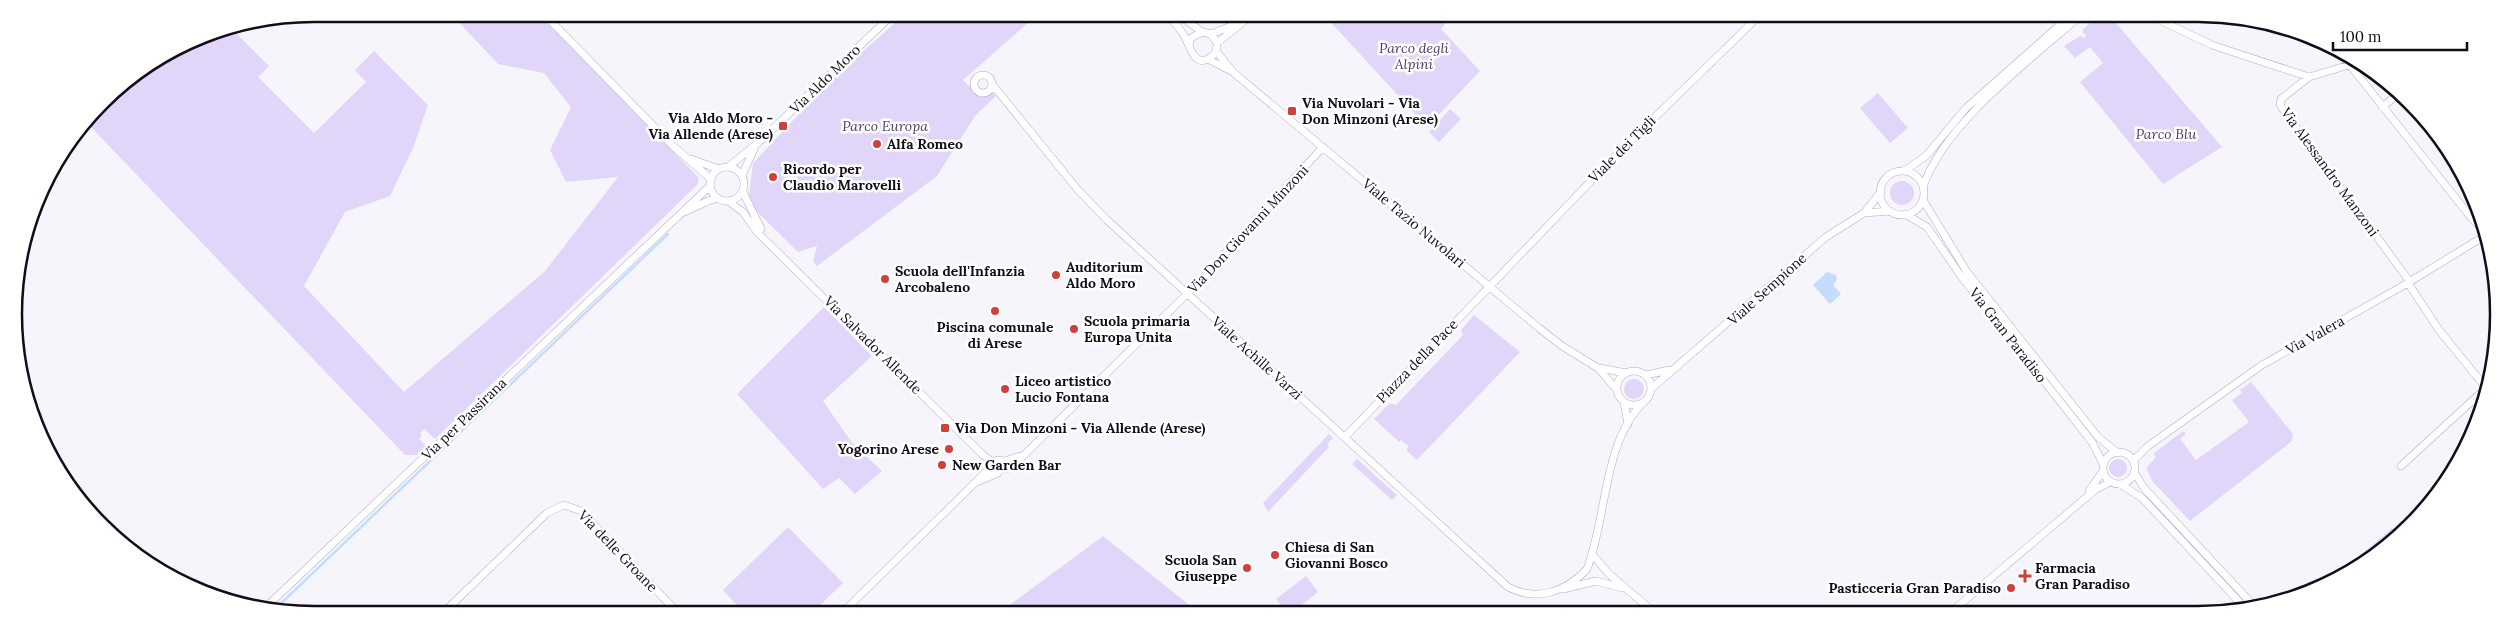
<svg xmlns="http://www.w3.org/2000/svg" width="2513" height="628" font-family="Lora,serif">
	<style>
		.green { fill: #e1d6fa }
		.water { fill: #c5dcfd }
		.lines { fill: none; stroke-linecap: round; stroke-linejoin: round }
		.stream { stroke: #c5dcfd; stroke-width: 2.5 }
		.minor-casing { stroke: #b3a9ca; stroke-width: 8 }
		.minor { stroke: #fff; stroke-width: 7 }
		.poi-dot { fill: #ce403c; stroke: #fff; stroke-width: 2 }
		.labels { text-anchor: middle; stroke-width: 5; stroke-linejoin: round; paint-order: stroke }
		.park-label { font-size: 14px; font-style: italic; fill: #4e3c6d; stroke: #fff }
		.street-label { font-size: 14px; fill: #110d19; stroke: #fff }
		.poi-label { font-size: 14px; font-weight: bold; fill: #110d19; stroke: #fff; text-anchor: start }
		.rim { fill: none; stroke: #110d19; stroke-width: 2.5 }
	</style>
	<rect width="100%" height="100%" fill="#f7f5fc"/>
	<path class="green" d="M451 14H539L698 177V184L435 439 424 429 420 434 422 436 419 439 427 447 418 455H405L88 124 116 88 199 37 233 30 269 66 258 77 314 133 366 82 355 70 374 51 428 105 413 148 390 196 345 212 304 286 404 392 545 271 618 177 566 182 550 150 571 107 544 73 498 64Z
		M904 15H1037L963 80 980 97 992 92 996 96 975 116 937 176 817 266 813 262 817 246 798 252 748 203 753 163 832 79Z
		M1324 15H1453L1441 29 1480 71 1427 127Z
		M2098 16H2110L2222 147 2163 184 2080 82 2103 63 2090 47 2075 58 2064 46 2080 36 2085 38 2086 35 2083 33V29Z
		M1878 93 1908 128 1890 143 1860 108Z
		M1450 109 1461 119 1439 142 1429 132Z
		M1890 193a12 12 0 1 1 24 0a12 12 0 1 1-24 0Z
		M824 307 872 356 823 401 850 440 882 471 855 494 839 478 823 489 737 394Z
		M1474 315 1520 352 1417 460 1406 450 1409 447 1401 440 1399 442 1374 419 1390 403 1396 405 1463 335 1461 330Z
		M1624 389a10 10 0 1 1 20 0a10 10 0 1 1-20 0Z
		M2251 382 2293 434 2292 441 2190 521 2153 482 2146 468 2156 457 2153 454 2183 431 2186 434 2180 439 2196 460 2249 422 2232 400 2242 393 2240 390Z
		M1329 434 1333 438 1327 444 1329 447 1268 512 1263 503Z
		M2109 468a9 9 0 1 1 18 0a9 9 0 1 1-18 0Z
		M1357 459 1397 495 1392 500 1352 464Z
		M788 527 843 583 813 612H743L723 590Z
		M2392 528 2404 532 2333 582 2331 581Z
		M1103 536 1198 612H1000Z
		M1306 576 1318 592 1293 612H1286L1276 599Z"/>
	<path class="water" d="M1827 272 1836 275 1837 279 1833 285 1841 294 1830 304 1813 285Z"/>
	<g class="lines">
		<path class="stream" d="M273 611 668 234"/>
		<g class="minor-casing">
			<path id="minor" d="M544 14 673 146 711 179
				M1168 15C1174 22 1180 29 1185 37 1190 47 1195 69 1211 57 1216 54 1217 49 1217 43L1211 34 1202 32 1191 38 1189 46
				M1179 15 1202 32
				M2151 16 2212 45 2309 77
				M1211 34 1236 24
				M1217 43 1252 15
				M2338 50 2473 220 2489 236
				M1216 51 1234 73 1539 328 1562 346 1598 368 1617 390
				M1208 59 1231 71
				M2349 65 2309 77 2281 99 2280 105 2410 282
				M974 84a9 9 0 1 1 18 0a9 9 0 1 1-18 0Z
				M992 84 1078 190 1107 220 1508 587C1536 602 1566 592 1587 569 1607 518 1603 442 1643 403
				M2382 107 2396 96
				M2437 131V132
				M691 159 719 169
				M728 167 758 143 892 15
				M710 184a17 17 0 1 1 34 0a17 17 0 1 1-34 0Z
				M1904 171 1926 156 1966 108 2070 16
				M1880 193a22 22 0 1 1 44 0a22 22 0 1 1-44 0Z
				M742 175 754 149
				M1923 187C1944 124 2030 60 2080 16
				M743 192 761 229
				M1923 200 1967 272 2098 437 2118 453
				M728 201 743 212 757 232 982 454 995 464 1006 469 1016 463 1199 282 1323 147
				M684 212 708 201 718 198
				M1864 213 1881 192
				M1905 214 1927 227 1961 276 2092 442 2103 464
				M2408 283 2439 330 2486 388
				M1600 368 1626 373
				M1617 388a17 17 0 1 1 34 0a17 17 0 1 1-34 0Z
				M1646 375 1669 370
				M1652 388 1826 237 1864 213 1890 211
				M2474 401 2480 409
				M1624 402 1628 424
				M1345 437 1614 157 1759 16
				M2103 468a16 16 0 1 1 32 0a16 16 0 1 1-32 0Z
				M997 460 1005 461 1020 456
				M2133 461 2148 446 2262 365 2401 287 2478 240 2489 239
				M2401 466 2485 389
				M2134 472 2144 488 2255 607
				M979 481 998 473 1001 465
				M2120 484 2142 498 2246 609
				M2089 491 2103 471
				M1592 554 1609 574 1654 612
				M1563 589 1596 581 1622 588
				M265 608 711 185
				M444 612 547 513 564 505 581 511 677 612
				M843 612 986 472 1000 461
				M1951 612 2095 490 2110 482"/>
		</g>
		<use href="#minor" class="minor"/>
	</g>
	<g class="poi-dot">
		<rect x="1287" y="106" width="10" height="10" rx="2.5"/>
		<rect x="778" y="121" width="10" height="10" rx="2.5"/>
		<circle cx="877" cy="144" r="5"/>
		<circle cx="773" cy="177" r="5"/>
		<circle cx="1056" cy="275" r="5"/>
		<circle cx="885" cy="279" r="5"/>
		<circle cx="995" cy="311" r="5"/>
		<circle cx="1074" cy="329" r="5"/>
		<circle cx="1005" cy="389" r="5"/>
		<rect x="940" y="423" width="10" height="10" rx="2.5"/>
		<circle cx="949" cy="449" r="5"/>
		<circle cx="942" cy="465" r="5"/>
		<circle cx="1275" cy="555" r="5"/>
		<circle cx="1247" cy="568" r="5"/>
		<path d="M2022.5 568.5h5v5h5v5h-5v5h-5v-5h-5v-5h5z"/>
		<circle cx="2011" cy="588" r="5"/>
	</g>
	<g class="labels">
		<g class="park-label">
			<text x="1414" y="53">Parco degli<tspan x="1414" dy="16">Alpini</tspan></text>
			<text x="885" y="131">Parco Europa</text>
			<text x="2166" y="139">Parco Blu</text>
		</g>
		<g class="street-label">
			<text transform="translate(825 79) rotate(-44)" y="5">Via Aldo Moro</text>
			<text transform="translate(1622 149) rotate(-45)" y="5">Viale dei Tigli</text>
			<text transform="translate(2330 172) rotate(54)" y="5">Via Alessandro Manzoni</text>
			<text transform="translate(1414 223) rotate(40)" y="5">Viale Tazio Nuvolari</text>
			<text transform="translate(1248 229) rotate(-47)" y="5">Via Don Giovanni Minzoni</text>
			<text transform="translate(1767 289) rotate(-42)" y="5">Viale Sempione</text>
			<text transform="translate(2008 335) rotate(52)" y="5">Via Gran Paradiso</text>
			<text transform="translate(2315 335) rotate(-29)" y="5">Via Valera</text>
			<text transform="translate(873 345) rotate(45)" y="5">Via Salvador Allende</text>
			<text transform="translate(1257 358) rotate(42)" y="5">Viale Achille Varzi</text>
			<text transform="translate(1417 361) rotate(-46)" y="5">Piazza della Pace</text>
			<text transform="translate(464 419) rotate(-44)" y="5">Via per Passirana</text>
			<text transform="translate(618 551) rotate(46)" y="5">Via delle Groane</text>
		</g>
		<g class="poi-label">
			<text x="1302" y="108">Via Nuvolari - Via<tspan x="1302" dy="16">Don Minzoni (Arese)</tspan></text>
			<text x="773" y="123" text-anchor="end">Via Aldo Moro -<tspan x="773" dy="16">Via Allende (Arese)</tspan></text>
			<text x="887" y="149">Alfa Romeo</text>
			<text x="783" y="174">Ricordo per<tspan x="783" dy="16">Claudio Marovelli</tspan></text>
			<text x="1066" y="272">Auditorium<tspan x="1066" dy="16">Aldo Moro</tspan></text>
			<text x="895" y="276">Scuola dell'Infanzia<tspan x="895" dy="16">Arcobaleno</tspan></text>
			<text x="1084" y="326">Scuola primaria<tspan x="1084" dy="16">Europa Unita</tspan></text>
			<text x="995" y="332" text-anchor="middle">Piscina comunale<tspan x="995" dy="16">di Arese</tspan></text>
			<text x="1015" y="386">Liceo artistico<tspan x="1015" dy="16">Lucio Fontana</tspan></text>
			<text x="955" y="433">Via Don Minzoni - Via Allende (Arese)</text>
			<text x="939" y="454" text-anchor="end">Yogorino Arese</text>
			<text x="952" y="470">New Garden Bar</text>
			<text x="1285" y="552">Chiesa di San<tspan x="1285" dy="16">Giovanni Bosco</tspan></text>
			<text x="1237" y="565" text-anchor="end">Scuola San<tspan x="1237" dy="16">Giuseppe</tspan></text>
			<text x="2035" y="573">Farmacia<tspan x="2035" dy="16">Gran Paradiso</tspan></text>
			<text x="2001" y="593" text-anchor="end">Pasticceria Gran Paradiso</text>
		</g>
	</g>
	<path d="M0 0H2513V628H0ZM314 22H2198A292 292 0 0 1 2490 314V314A292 292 0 0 1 2198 606H314A292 292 0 0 1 22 314V314A292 292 0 0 1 314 22Z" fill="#fff" fill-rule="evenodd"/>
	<path class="rim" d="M314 22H2198A292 292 0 0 1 2490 314V314A292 292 0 0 1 2198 606H314A292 292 0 0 1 22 314V314A292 292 0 0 1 314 22Z"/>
	<path d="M2333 42v8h134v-8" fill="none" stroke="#110d19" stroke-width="2.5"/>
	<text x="2340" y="42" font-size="15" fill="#110d19" stroke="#ffffff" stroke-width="4" paint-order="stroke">100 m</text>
</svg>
